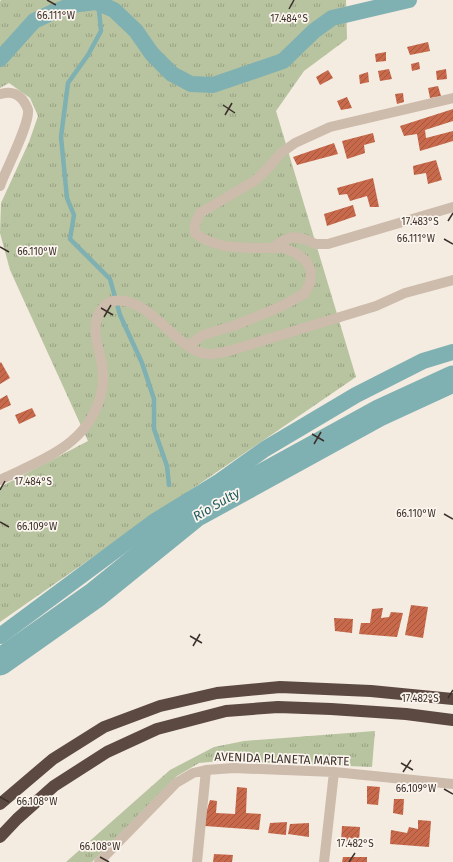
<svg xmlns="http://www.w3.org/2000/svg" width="453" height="862" font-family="'Fira Sans',sans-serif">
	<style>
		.grass { fill: url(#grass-tufts) }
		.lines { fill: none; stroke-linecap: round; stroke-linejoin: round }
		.stream { stroke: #7fb0b2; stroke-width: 4.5 }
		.canal { stroke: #7fb0b2; stroke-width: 16 }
		.river { stroke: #7fb0b2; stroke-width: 27 }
		.building { fill: url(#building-hatch) }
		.minor { stroke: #cdbbac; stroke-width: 10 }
		.highway { stroke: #5c4a42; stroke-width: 12 }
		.ticks { fill: none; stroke: #3b302b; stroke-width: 1.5 }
		.labels { text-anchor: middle; stroke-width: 3.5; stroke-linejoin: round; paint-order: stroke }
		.street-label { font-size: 12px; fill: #3b302b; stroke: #fbf5ee }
		.water-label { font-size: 13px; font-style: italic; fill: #1f5a5e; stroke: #fbf5ee }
		.ticks-label { font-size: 10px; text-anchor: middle; fill: #3b302b; stroke: #fbf5ee; stroke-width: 3.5; stroke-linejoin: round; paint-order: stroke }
	</style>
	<defs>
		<pattern id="grass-tufts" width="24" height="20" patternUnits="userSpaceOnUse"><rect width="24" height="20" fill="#b8c4a0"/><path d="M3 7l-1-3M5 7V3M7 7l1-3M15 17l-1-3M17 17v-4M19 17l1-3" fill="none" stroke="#97a083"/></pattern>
		<pattern id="building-hatch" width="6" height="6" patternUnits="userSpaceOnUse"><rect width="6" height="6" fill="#c8694b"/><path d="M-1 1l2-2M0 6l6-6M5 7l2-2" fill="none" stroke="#a4573f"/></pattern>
	</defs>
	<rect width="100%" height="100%" fill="#f4ebe1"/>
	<path class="grass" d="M1 0H346L347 39 304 71 276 111 356 377 126 534 0 622V487L88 441 10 270 0 233 1 203 29 142 38 116 30 98 9 83 0 88V2Z
		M375 731 372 767 220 761 199 763 177 776 92 862H66L170 770 214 747 244 741Z"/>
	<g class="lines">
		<path class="stream" d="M98 0 101 31 88 55 68 83 61 137 67 198 74 215 70 239 110 279 120 315 142 363 154 399V429L167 466 169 485
			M184 521 185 522"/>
		<path class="canal" d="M0 59 34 21 51 13 72 5 96 2 114 10 136 31 152 54 172 74 191 84 213 85 283 61 314 31 332 18 409 0
			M0 636 155 521 220 481 265 449 356 395 423 361 453 352
			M0 659 1 661"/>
		<path class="river" d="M0 662 95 595 195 514 379 413 453 379"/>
	</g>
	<path class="building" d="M428 42 430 51 410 55 407 47Z
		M386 52V61L376 62 375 54Z
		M419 62 420 69 412 71 411 64Z
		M389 69 392 79 380 81 378 71Z
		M446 69 447 79 437 80 436 71Z
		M328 70 333 78 320 85 316 77Z
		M368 72 369 82 360 84 359 75Z
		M438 86 441 96 430 98 428 88Z
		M403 93 404 102 397 104 395 94Z
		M347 97 352 108 341 110 337 101Z
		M453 109V121L425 130 426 138 453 131V141L420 151 417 134 404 136 400 126Z
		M373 133 375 142 364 145 365 153 347 159 342 141Z
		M334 143 338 154 297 165 293 157Z
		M436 160 442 180 428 184 426 173 414 175 413 166Z
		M373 178 379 207H370L367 196 350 201 347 194 339 195 337 188Z
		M353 205 356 216 327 226 324 214Z
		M1 362 10 378 0 384V363Z
		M7 395 11 405 0 410V399Z
		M32 408 36 416 19 424 15 415Z
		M411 605 428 607 423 638 405 635Z
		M383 608 381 618 389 617 391 612 403 613 397 637 359 634 361 623H370L372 609Z
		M334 618 353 619 352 633 335 631Z
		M367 786 380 787 378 805 367 804Z
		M237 787 247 788 246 813 261 814 259 830 205 826 206 813 210 800 217 801 216 813 235 814Z
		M394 799H404L403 815 393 813Z
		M418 820 431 821 429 847 390 844 391 830 407 833 409 827 418 829Z
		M287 822 286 835 268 833 270 823Z
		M309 823V837L288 834 290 824Z
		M342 826 360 827 359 842 341 841Z
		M214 854 233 855 232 862H213Z
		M343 857H367V862H342Z"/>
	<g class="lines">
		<path class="minor" d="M0 94C9 92 16 92 22 99 25 103 27 106 28 110 30 124 6 169 0 186
			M272 248 284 240 293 237 304 239 316 244H328L453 207
			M188 346 203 335 236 325 280 307 304 294 310 283 311 271 306 261 296 253 284 248H248L224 246 211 242 202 238 195 233V224L200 213 256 180 269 167 281 153 295 143 330 127 453 98
			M0 480C39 461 84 447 99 401 101 395 103 385 103 378 104 355 87 331 101 310 104 306 108 302 113 301 146 295 172 342 199 352 210 356 219 353 229 351L376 306 405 293 453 280
			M99 862 176 783 193 773 206 770 234 768 334 772 453 784
			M197 862 206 770
			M324 862 334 772"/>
		<path class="highway" d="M0 804 53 759 104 727 160 706 217 693 280 687 371 691 453 699
			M0 837 17 819 54 786 107 752 157 729 226 711 278 707 331 709 406 714 453 720"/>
	</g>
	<path class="ticks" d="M47 0 56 5M289 9 294 0M223 105 235 113M225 115 232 103M448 221 453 213M444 239 453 244M0 247 9 252M101 308 113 315M104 317 111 305M312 434 324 441M314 444 321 432M0 490 5 481M444 514 453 519M0 522 9 527M190 636 202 643M193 646 200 634M448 698 453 690M401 763 413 770M403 772 411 760M444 789 453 794M0 797 9 802M100 857 109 862M349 862 355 853"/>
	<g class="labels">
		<g class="street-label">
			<text transform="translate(282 759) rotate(2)" y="4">AVENIDA PLANETA MARTE</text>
		</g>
		<g class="water-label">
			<text transform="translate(216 504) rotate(-30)" y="5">Río Sulty</text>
		</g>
	</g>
	<g class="ticks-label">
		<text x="56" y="19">66.111°W</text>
		<text x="289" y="22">17.484°S</text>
		<text x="420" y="225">17.483°S</text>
		<text x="416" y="242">66.111°W</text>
		<text x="37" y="255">66.110°W</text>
		<text x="33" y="485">17.484°S</text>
		<text x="416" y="517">66.110°W</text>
		<text x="37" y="530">66.109°W</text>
		<text x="420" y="702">17.482°S</text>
		<text x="416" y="792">66.109°W</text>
		<text x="37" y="805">66.108°W</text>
		<text x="355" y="847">17.482°S</text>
		<text x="100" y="850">66.108°W</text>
	</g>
</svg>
